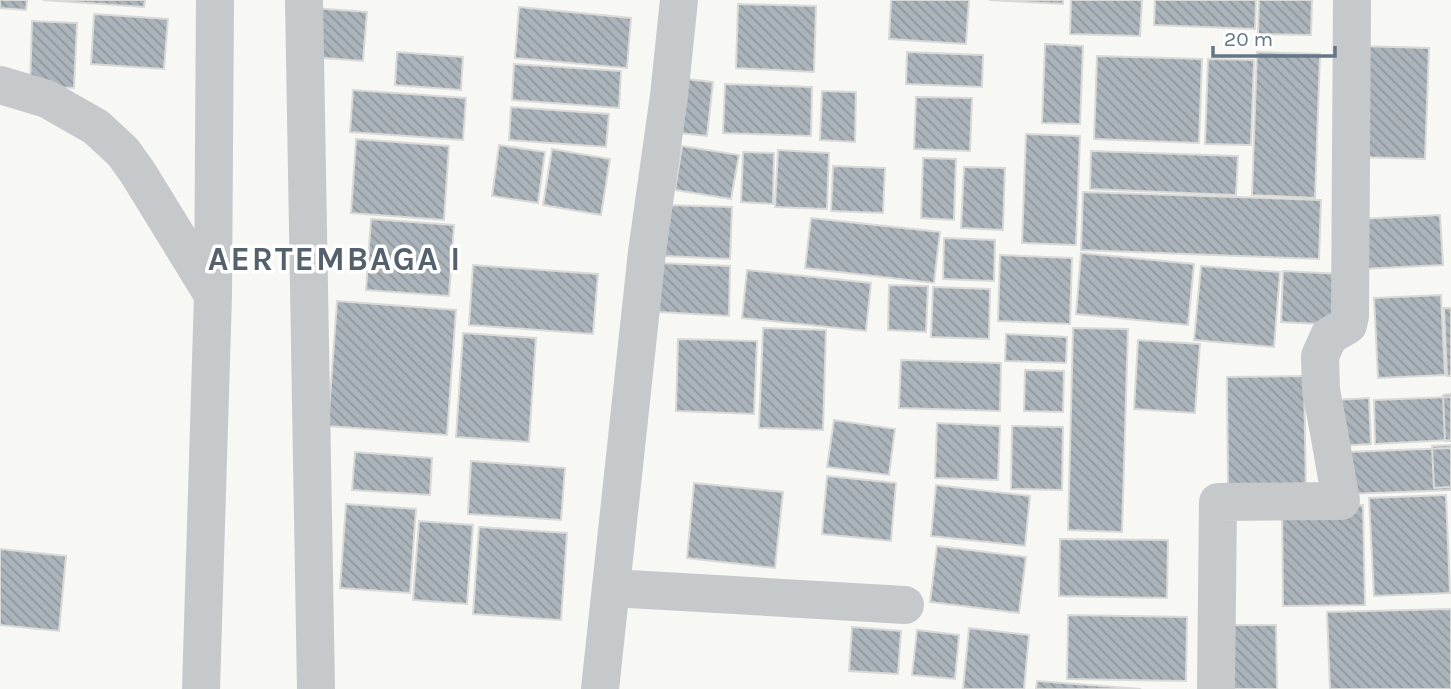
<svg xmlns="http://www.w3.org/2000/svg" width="1451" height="689" font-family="Karla,sans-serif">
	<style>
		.building { fill: url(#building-back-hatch); stroke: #d9d9d7; stroke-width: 2 }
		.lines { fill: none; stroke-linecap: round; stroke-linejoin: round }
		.minor { stroke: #c5c9cc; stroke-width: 38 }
		.labels { text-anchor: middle; stroke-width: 7; stroke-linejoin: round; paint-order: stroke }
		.district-label { font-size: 33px; font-weight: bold; letter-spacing: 2px; fill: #54606b; stroke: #fff }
	</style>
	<defs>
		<pattern id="building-back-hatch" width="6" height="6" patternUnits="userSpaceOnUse" patternTransform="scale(1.75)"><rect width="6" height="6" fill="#abb4ba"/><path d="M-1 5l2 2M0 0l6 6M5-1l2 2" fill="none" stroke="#8f979d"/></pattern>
	</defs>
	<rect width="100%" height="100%" fill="#f7f7f4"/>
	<path class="building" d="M0 0H27L26 10 0 8Z
		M43 0H145L144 7Z
		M891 0H969L966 44 889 39Z
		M989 0H1063V4Z
		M1071 0H1142L1140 36 1070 34Z
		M1155 0H1256L1255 29 1154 25Z
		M1259 0H1312L1311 35 1258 34Z
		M738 4 816 6 814 72 736 68Z
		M519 7 631 18 627 68 515 58Z
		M314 8 367 12 363 61 311 57Z
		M94 14 168 19 164 69 91 64Z
		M32 21 77 23 74 88 30 86Z
		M1045 44 1083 46 1080 124 1042 123Z
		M1360 46 1429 48 1425 159 1357 157Z
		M397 52 463 57 461 90 395 85Z
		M907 52 983 55 982 87 906 84Z
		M1257 52 1320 54 1315 198 1252 195Z
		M1097 56 1202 59 1199 143 1094 139Z
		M1208 59 1254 60 1251 145 1205 144Z
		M514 64 621 71 619 108 512 100Z
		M677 78 713 82 707 136 670 132Z
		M725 84 812 87 811 136 723 133Z
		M353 90 466 98 463 140 350 132Z
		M822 91 856 92 855 142 820 140Z
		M916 97 972 98 970 151 914 149Z
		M511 107 609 114 606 147 509 140Z
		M1026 134 1080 136 1076 245 1022 243Z
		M356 139 449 146 444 220 351 213Z
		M499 145 545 152 538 203 492 196Z
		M682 146 739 155 731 199 675 190Z
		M552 149 610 159 601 215 543 205Z
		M778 150 829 153 827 209 775 207Z
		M1091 151 1238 156 1236 195 1090 189Z
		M743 152 774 153 773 204 741 202Z
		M923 158 956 159 954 220 921 218Z
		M833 166 885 168 883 213 831 211Z
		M964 167 1005 168 1003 230 961 228Z
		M1083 192 1321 200 1319 259 1081 250Z
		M667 205 732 207 730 259 665 256Z
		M1440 215 1443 265 1361 269 1359 219Z
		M811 218 940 232 934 283 805 268Z
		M371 219 454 225 449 296 366 290Z
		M944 238 995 240 994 281 943 279Z
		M1081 253 1194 264 1188 325 1076 314Z
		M1000 255 1072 258 1070 324 998 321Z
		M660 263 730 266 729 316 659 312Z
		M473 265 598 274 593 334 469 325Z
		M1201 266 1280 272 1274 347 1194 340Z
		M747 270 871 283 866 331 742 318Z
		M1283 271 1342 274 1339 325 1281 322Z
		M889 285 928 286 926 332 888 330Z
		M933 287 990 289 989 339 931 337Z
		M1441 295 1445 375 1378 378 1374 298Z
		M337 301 456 310 447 435 328 426Z
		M1444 308H1451V376H1447Z
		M763 328 826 330 823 430 759 428Z
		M1073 328 1128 329 1122 532 1068 530Z
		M463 333 536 338 529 442 456 437Z
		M1006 334 1067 337 1066 363 1005 361Z
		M678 339 757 341 754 414 676 411Z
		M1138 340 1200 344 1195 413 1134 409Z
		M901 360 1001 363 1000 411 899 408Z
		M1025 370 1064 371 1063 412 1024 411Z
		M1304 376 1306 495 1228 496 1227 377Z
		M1451 394V441H1445L1443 395Z
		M1451 397V440L1375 444 1374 400Z
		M1369 398 1371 444 1338 446 1336 400Z
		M834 420 895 429 889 475 827 467Z
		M937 423 1000 426 998 480 935 478Z
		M1012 426 1063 427 1062 490 1011 489Z
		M1451 445V487L1434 488 1432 446Z
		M1451 448V490L1349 494 1347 452Z
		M355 452 432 458 430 495 352 490Z
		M471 461 565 468 561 520 468 514Z
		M827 476 896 483 891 541 822 534Z
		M694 483 783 492 775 568 687 558Z
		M936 485 1030 496 1025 546 931 536Z
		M1446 495 1450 593 1374 596 1369 498Z
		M346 504 416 509 410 593 340 588Z
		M1363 505 1365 605 1283 606 1282 506Z
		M419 521 473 525 467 604 413 600Z
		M479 527 567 533 561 620 473 614Z
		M1060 539 1168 540 1167 598 1059 596Z
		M937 546 1026 557 1019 613 930 602Z
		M0 549 66 556 59 631 0 625Z
		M1451 609V689H1330L1327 612Z
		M1068 615 1187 617 1186 681 1067 679Z
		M1231 625H1276L1277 689H1231Z
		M852 627 901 631 898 674 849 671Z
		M969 628 1029 635 1024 689H963Z
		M917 630 959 635 955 679 912 675Z
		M1037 681 1141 689H1036Z"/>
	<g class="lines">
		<path class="minor" d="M304 0 316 689
			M0 85 47 99 96 127 123 152 138 173 213 295
			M612 588 905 605
			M201 689 213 295 215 0
			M600 689 647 252 669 96 679 0
			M1216 689 1218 502 1341 501 1329 432 1321 390 1320 356 1329 336 1348 325 1350 316 1352 0"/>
	</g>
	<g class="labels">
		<g class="district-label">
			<text x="335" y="270">AERTEMBAGA I</text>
		</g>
	</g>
	<path d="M1213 46v10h122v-10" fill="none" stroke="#657786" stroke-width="3.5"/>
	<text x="1224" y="46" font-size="21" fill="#657786" stroke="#ffffff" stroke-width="5" paint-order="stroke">20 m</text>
</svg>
